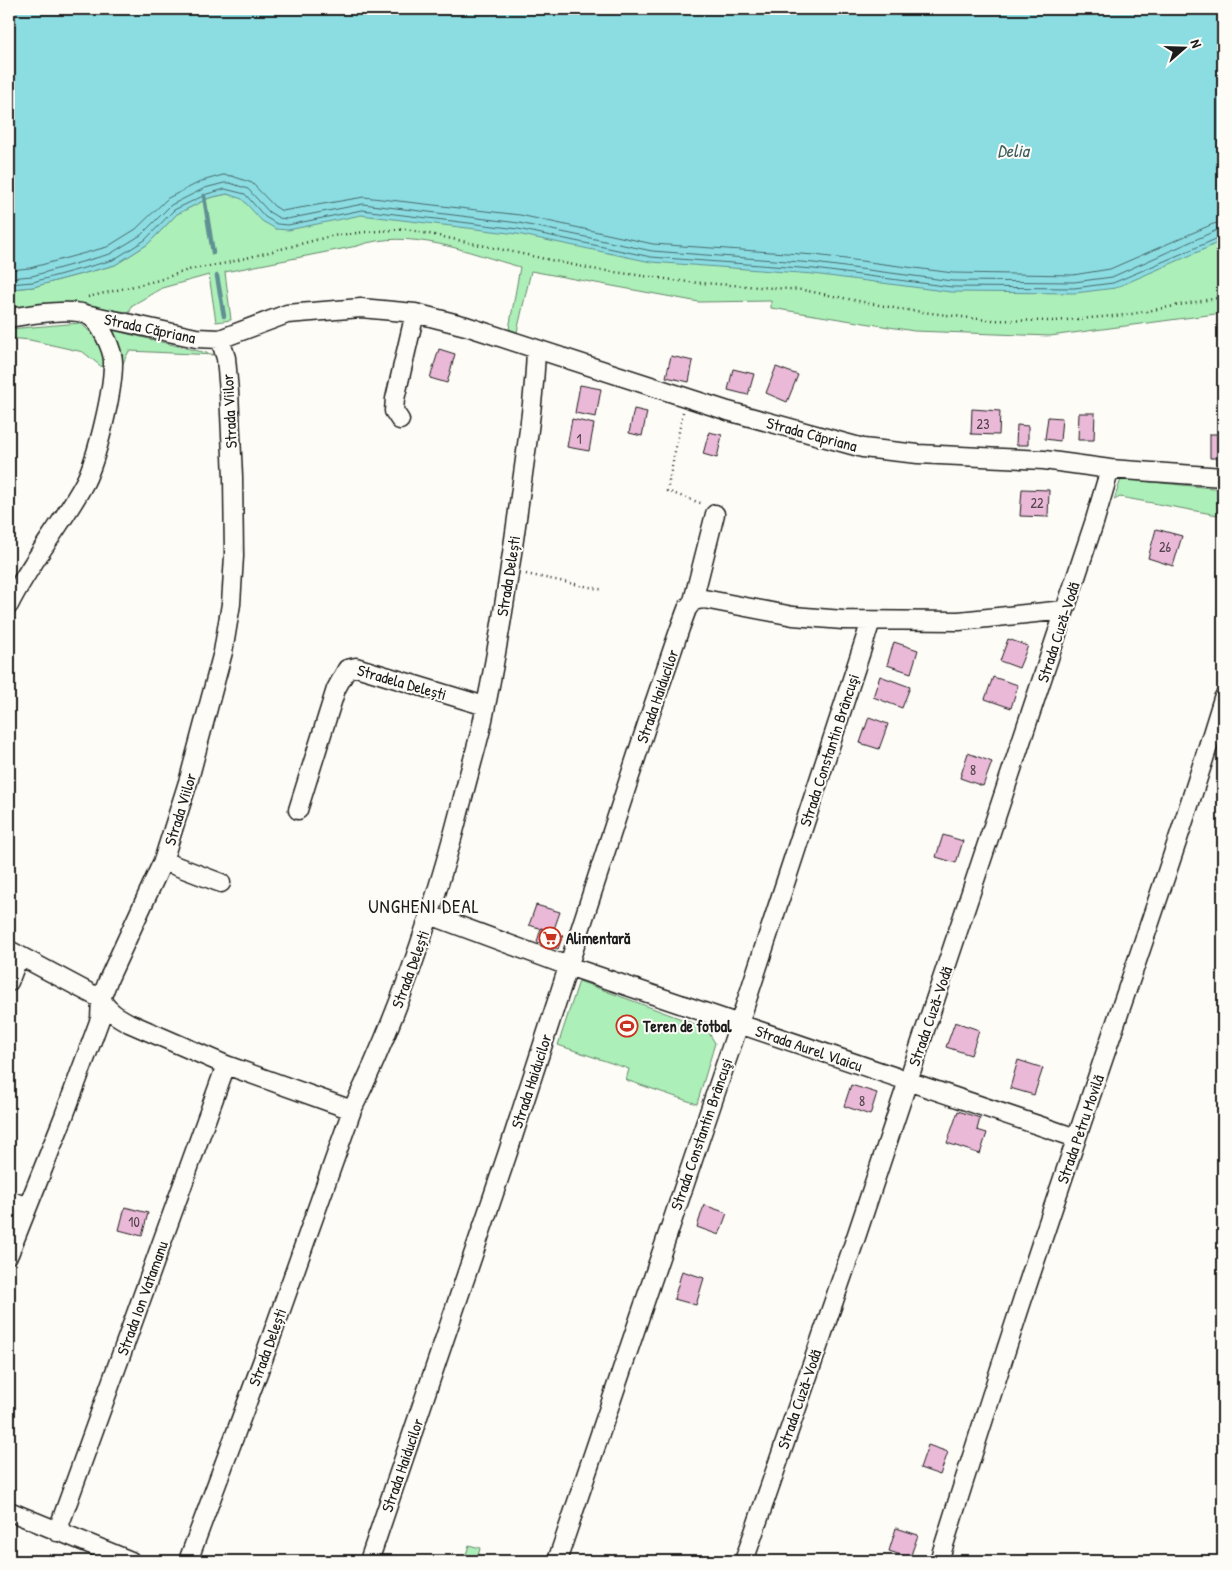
<svg xmlns="http://www.w3.org/2000/svg" width="1232" height="1570" font-family="'Patrick Hand',sans-serif">
	<style>
		.green { fill: #adefb8; stroke: #64866a }
		.water { fill: #8bdde2; stroke: #5f9093 }
		.lines { fill: none; stroke-linecap: round; stroke-linejoin: round }
		.shore { stroke: #48696b; stroke-width: 1 }
		.stream { stroke: #5f9093; stroke-width: 4.5 }
		.building { fill: #ebb9d8; stroke: #1c1c1c }
		.minor-casing { stroke: #1c1c1c; stroke-width: 21 }
		.path { stroke: #1c1c1c; stroke-width: 2.5; stroke-dasharray: 1 4; stroke-linecap: butt }
		.minor { stroke: #fdfcf7; stroke-width: 18 }
		.labels { text-anchor: middle; stroke-width: 4; stroke-linejoin: round; paint-order: stroke }
		.number-label { font-size: 14px; fill: #50434b }
		.street-label { font-size: 16px; fill: #1c1c1c; stroke: #fdfcf7 }
		.poi-label { font-size: 16px; font-weight: bold; fill: #1c1c1c; stroke: #fdfcf7; text-anchor: start }
		.water-label { font-size: 18px; font-style: italic; fill: #436061; stroke: #fdfcf7 }
		.quarter-label { font-size: 19px; letter-spacing: 1px; fill: #1c1c1c; stroke: #fdfcf7 }
	</style>
	<rect width="100%" height="100%" fill="#fdfcf7"/>
	<filter id="ink" filterUnits="userSpaceOnUse"><feTurbulence type="fractalNoise" baseFrequency=".02" numOctaves="2"/><feDisplacementMap in="SourceGraphic" scale="10" xChannelSelector="R" yChannelSelector="G"/><feConvolveMatrix kernelMatrix="1 2 1 2 8 2 1 2 1" color-interpolation-filters="sRGB"/></filter>
	<g filter="url(#ink)">
		<path class="green" d="M227 194 242 198 1223 203V313L1050 336 914 331 771 308V301L699 302 531 271 517 332 509 329 520 267C469 253 410 227 357 246L225 272 231 320 216 322 209 275 162 288 131 306 130 312 44 304 9 309V289L33 287 115 265 148 244 177 214 209 198Z
			M80 323C98 338 106 347 107 371L83 352 30 340 9 338V329Z
			M104 328 215 355 129 351 122 365 116 349Z
			M1121 479 1223 489V516L1120 497 1114 500Z
			M579 981 706 1028 715 1043 697 1104 626 1080 629 1069 558 1045Z
			M469 1545 480 1548 477 1561H464Z"/>
		<path class="water" d="M9 9H1223V240L1207 248 1115 288 1075 293 951 292 813 274 651 262 517 234 361 215 288 230 276 229 262 221 242 199 227 194 209 198 177 214 148 244 115 265 33 287 9 289Z"/>
		<g class="lines">
			<path class="shore" d="M9 270 30 268 107 247 136 229 168 198 202 181 223 175 232 176 252 183 274 206 282 211 364 197 520 215 653 244 815 255 953 273 1073 275 1110 269 1213 224 1223 222
				M9 278 32 276 110 254 141 235 171 205 205 188 224 183H230L248 189 269 212 279 218 287 219 363 204 519 223 652 251 814 263 952 281 1074 282 1112 277 1217 230 1223 229
				M9 284 33 282 113 260 145 240 174 210 207 194 225 189 245 194 265 217 277 224 288 225 362 210 518 229 651 257 814 269 952 287 1074 288 1113 283 1223 236"/>
			<path class="stream" d="M204 196 213 253
				M217 276 224 316"/>
		</g>
		<path class="building" d="M439 349 455 354 447 383 430 378Z
			M671 356 693 361 689 382 666 377Z
			M776 367 798 375 787 402 766 393Z
			M733 369 754 374 748 395 728 390Z
			M580 385 601 389 596 417 575 413Z
			M634 409 647 412 642 436 629 433Z
			M972 409 1000 411 999 435 971 434Z
			M1079 413H1095L1094 440H1078Z
			M1048 417 1062 418 1060 441 1045 439Z
			M572 419 594 424 589 451 567 447Z
			M1017 425 1028 426V445H1016Z
			M709 432 722 435 717 458 703 454Z
			M1210 434H1223V458H1210Z
			M1022 489 1049 490 1048 517 1020 516Z
			M1156 529 1182 536 1173 566 1148 558Z
			M1008 639 1028 646 1019 668 1000 661Z
			M894 642 918 650 911 673 887 665Z
			M880 676 910 687 902 708 873 697Z
			M993 677 1018 685 1011 708 985 699Z
			M869 717 888 724 879 749 860 743Z
			M968 753 992 762 983 786 960 778Z
			M943 835 963 841 956 863 936 857Z
			M536 905 560 912 553 932 529 925Z
			M541 928 563 935 558 949 537 942Z
			M955 1022 979 1030 971 1055 946 1047Z
			M1018 1060 1043 1068 1034 1095 1010 1088Z
			M851 1085 877 1093 870 1115 844 1106Z
			M958 1111 980 1118 977 1130 987 1133 980 1154 947 1143Z
			M704 1205 727 1213 719 1235 697 1227Z
			M125 1207 148 1213 142 1236 119 1230Z
			M682 1271 704 1278 696 1305 674 1299Z
			M928 1445 948 1452 940 1475 920 1468Z
			M896 1528 918 1535 910 1558 889 1551Z"/>
		<g class="lines">
			<g class="minor-casing">
				<path id="minor" d="M90 315 196 338 220 339 287 314 361 308 415 313 466 326 728 411 863 448 918 454 1044 460 1110 469 1223 477
					M9 318C26 315 73 307 88 315 100 321 114 351 113 364 113 392 97 458 85 482 62 525 30 562 9 605
					M400 420 394 411 395 399 415 313
					M693 601 704 599 793 616 843 620 959 621 1064 610
					M298 810 336 689 347 669 356 667 485 706
					M163 861 221 883
					M430 915 568 966 1076 1138
					M9 950 101 999C108 1011 116 1016 129 1023L226 1065 352 1110
					M9 982 19 956
					M9 1200 27 1207
					M9 1254 64 1116 100 1019 101 999 109 978 163 861 189 779 223 652 231 604 234 556 233 477 229 392 226 358 220 339
					M9 1511 131 1561
					M57 1532 226 1065
					M188 1561 271 1338 352 1110C400 1012 435 907 462 801 468 777 475 753 481 729 497 657 508 584 518 511 525 457 534 404 536 350
					M369 1561 507 1155 646 727 680 628 687 609 693 601 715 514
					M557 1561 739 1024 871 621
					M744 1561 856 1237 1094 523 1110 469
					M939 1561C983 1420 1028 1280 1076 1140 1125 993 1178 847 1223 698"/>
			</g>
			<path class="path" d="M88 297 159 280 188 270 227 263 331 236 365 232 406 229 592 269 688 282 803 290 899 309 987 320 1054 321 1126 315 1223 297
				M683 412 667 491 703 504
				M526 574 604 590"/>
			<use href="#minor" class="minor"/>
		</g>
	</g>
	<defs>
		<g id="supermarket-ring" transform="scale(1.125)"><circle r="9.5" fill="#fdfcf7" stroke="#c8321e" stroke-width="1.5"/><path d="M-6-5.5h2.5l.6 2H6L4.5 2H-2.5L-4.4-4H-6ZM-1.5 3.2a1.3 1.3 0 1 0 .1 0ZM3 3.2a1.3 1.3 0 1 0 .1 0Z" fill="#c8321e"/></g>
		<g id="stadium-ring" transform="scale(1.125)"><circle r="9.5" fill="#fdfcf7" stroke="#c8321e" stroke-width="1.5"/><path d="M0-5a6.5 5 0 1 0 0 10a6.5 5 0 1 0 0-10ZM-3.5-1.8h7v3.6h-7Z" fill="#c8321e"/></g>
	</defs>
	<g fill-rule="evenodd">
		<use href="#supermarket-ring" x="550" y="938"/>
		<use href="#stadium-ring" x="627" y="1026"/>
	</g>
	<g class="labels">
		<g class="number-label">
			<text x="983" y="429">23</text>
			<text x="579" y="444">1</text>
			<text x="1037" y="508">22</text>
			<text x="1165" y="552">26</text>
			<text x="973" y="775">8</text>
			<text x="862" y="1106">8</text>
			<text x="134" y="1227">10</text>
		</g>
		<g class="street-label">
			<text transform="translate(150 328) rotate(12)" y="6">Strada Căpriana</text>
			<text transform="translate(229 411) rotate(-93)" y="6">Strada Viilor</text>
			<text transform="translate(812 434) rotate(15)" y="6">Strada Căpriana</text>
			<text transform="translate(508 576) rotate(-81)" y="6">Strada Delești</text>
			<text transform="translate(1058 632) rotate(-72)" y="6">Strada Cuză-Vodă</text>
			<text transform="translate(402 682) rotate(16)" y="6">Stradela Delești</text>
			<text transform="translate(657 696) rotate(-71)" y="6">Strada Haiducilor</text>
			<text transform="translate(829 750) rotate(-72)" y="6">Strada Constantin Brâncuşi</text>
			<text transform="translate(180 809) rotate(-73)" y="6">Strada Viilor</text>
			<text transform="translate(410 969) rotate(-70)" y="6">Strada Delești</text>
			<text transform="translate(930 1016) rotate(-71)" y="6">Strada Cuză-Vodă</text>
			<text transform="translate(809 1048) rotate(19)" y="6">Strada Aurel Vlaicu</text>
			<text transform="translate(531 1081) rotate(-72)" y="6">Strada Haiducilor</text>
			<text transform="translate(1080 1129) rotate(-71)" y="6">Strada Petru Movilă</text>
			<text transform="translate(701 1134) rotate(-71)" y="6">Strada Constantin Brâncuşi</text>
			<text transform="translate(142 1298) rotate(-70)" y="6">Strada Ion Vatamanu</text>
			<text transform="translate(267 1347) rotate(-70)" y="6">Strada Delești</text>
			<text transform="translate(799 1399) rotate(-71)" y="6">Strada Cuză-Vodă</text>
			<text transform="translate(402 1465) rotate(-71)" y="6">Strada Haiducilor</text>
		</g>
		<g class="poi-label">
			<text x="566" y="944">Alimentară</text>
			<text x="643" y="1032">Teren de fotbal</text>
		</g>
		<g class="water-label">
			<text x="1013" y="157">Delia</text>
		</g>
		<g class="quarter-label">
			<text x="424" y="913">UNGHENI DEAL</text>
		</g>
	</g>
	<rect width="1232" height="1570" fill="none" stroke="#fdfcf7" stroke-width="30"/>
	<rect x="15" y="15" width="1202" height="1540" fill="none" stroke="#1c1c1c" stroke-width="2" filter="url(#ink)"/>
	<g transform="translate(1184 48) rotate(70)" stroke="#fdfcf7" stroke-width="4" paint-order="stroke">
	<path d="M0-4L9 19L0 12L-9 19Z" fill="#1c1c1c"/>
	<text y="-8" font-size="14" font-weight="bold" text-anchor="middle" fill="#1c1c1c">N</text>
	</g>
</svg>
